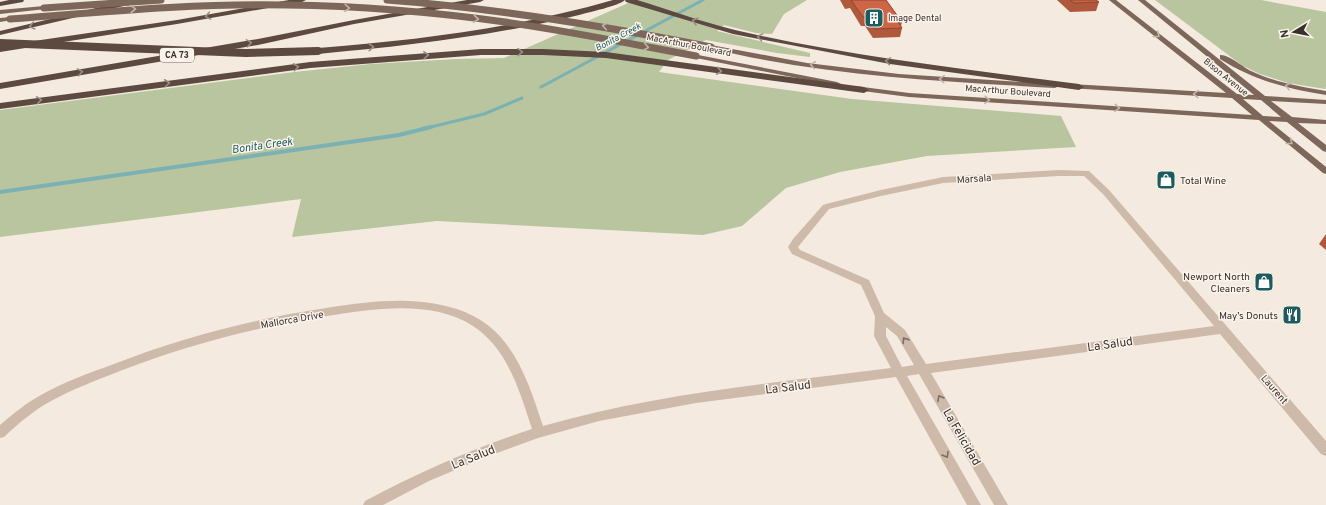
<svg xmlns="http://www.w3.org/2000/svg" width="1326" height="505" font-family="Overpass,sans-serif">
	<style>
		.green { fill: #b8c59e }
		.lines { fill: none; stroke-linecap: round; stroke-linejoin: round }
		.stream-far1 { stroke: #7cb1b3; stroke-width: 3 }
		.stream { stroke: #7cb1b3; stroke-width: 4 }
		.minor { fill: #cebaaa; fill-rule: evenodd }
		.major { fill: #7d665a; fill-rule: evenodd }
		.highway { fill: #5c4940; fill-rule: evenodd }
		.major-bridge { stroke: #7d665a; stroke-width: 7 }
		.highway-bridge { stroke: #5c4940; stroke-width: 8 }
		.wall { fill: #af583c }
		.building { fill: #cc6646; stroke: #8f4731 }
		.oneway { stroke: #c2b4aa }
		.oneway2 { stroke: #9c8d85 }
		.oneway3 { stroke: #7d6e64 }
		.labels { text-anchor: middle; stroke-width: 3; stroke-linejoin: round; paint-order: stroke }
		.far-poi-label { font-size: 9px; fill: #3b2f2a; stroke: #fbf4ec; text-anchor: start }
		.far-water-label { font-size: 9px; font-style: italic; fill: #1c5b5f; stroke: #fbf4ec }
		.far-street-label { font-size: 9px; fill: #3b2f2a; stroke: #fbf4ec }
		.shield { fill: #fbf4ec; stroke: #756a64; stroke-width: 1 }
		.shield-label { font-size: 9px; font-weight: bold; fill: #3b2f2a }
		.street-label { font-size: 10px; fill: #3b2f2a; stroke: #fbf4ec }
		.poi-label { font-size: 10px; fill: #3b2f2a; stroke: #fbf4ec; text-anchor: end }
		.water-label { font-size: 11px; font-style: italic; fill: #1c5b5f; stroke: #fbf4ec }
		.near-street-label { font-size: 12px; fill: #3b2f2a; stroke: #fbf4ec }
	</style>
	<rect width="100%" height="100%" fill="#f4eadf"/>
	<path class="green" d="M635 0H807L784 14 772 34 756 33 724 25 717 31 810 53V57L777 53 706 40 668 60 659 72 852 99 1061 116 1076 147 927 156 840 172 786 188 742 226 703 235 437 221 292 237 301 199 0 237V110L294 72 371 64 456 59 504 58Z
		M1155 0H1261L1326 12V87L1325 89 1288 83 1260 74 1243 66Z"/>
	<g class="lines">
		<path class="stream-far1" d="M541 87 703 0
			M427 128 484 114 522 98"/>
		<path class="stream" d="M0 192 399 135 431 127"/>
		<path class="minor" d="M1059 170 1089 171 1109 190 1326 441V456L1321 454 1220 334 931 373 1008 505H994L919 374 907 376 981 505H967L896 377 696 403 599 421 538 438 486 457 429 481 383 505H363L365 501C419 472 474 448 532 429 520 392 508 349 473 326 431 299 373 309 327 316 256 327 187 345 120 371 97 380 73 389 51 401 34 410 19 423 4 437L0 438V425C13 414 26 403 41 395 64 382 89 373 114 364 183 337 253 319 326 308 353 304 381 300 408 301 433 302 461 307 482 321 517 344 530 387 543 426 656 393 774 383 891 368L874 336 875 316 861 285 792 254 788 247 793 239 823 205 826 204 881 190 943 177ZM1059 176H1084L1103 194 1214 326 926 364 905 330 884 313 869 280 800 250 798 247 829 209 881 196 943 183ZM886 327 897 336 914 365 902 367 886 336Z"/>
		<path class="major" d="M1109 0H1116L1237 94 1254 95 1138 0H1145L1265 96 1326 100V104L1271 101 1292 117 1326 120V124L1298 123 1326 145V152L1323 151 1287 122 1269 121 1326 167V174L1323 173 1259 120 909 97 855 90 851 88 855 86 909 93 1252 115 1232 98 1068 88 1067 86 1071 84 1226 93ZM1243 99 1261 100 1281 117 1263 116Z
			M44 6 47 8 46 9 0 14V10Z
			M10 17 13 19 12 20 0 22V18Z
			M711 45 807 63 899 74 1055 84 1059 86 1055 88C939 81 822 76 709 48V46Z
			M693 54 837 82 841 84 837 86 696 58H693Z
			M1220 55C1228 54 1243 67 1251 71 1274 82 1300 87 1326 91V95C1288 89 1253 80 1220 59Z"/>
		<path class="highway" d="M9 0H24L23 2 0 6V2Z
			M289 0H306L302 2 177 24 0 52V46L177 20Z
			M467 0H484L480 2 354 24 258 45 0 89V83L258 39 354 20Z
			M613 0H625C619 6 589 12 579 15 493 36 406 46 318 54L314 51 318 48C418 40 516 28 613 0Z
			M625 0H637C670 10 702 22 735 30 848 56 964 69 1079 84L1084 87 1079 90 890 64 733 34 626 2Z
			M125 1H128V5L0 35V31Z
			M481 49H543L606 52 864 87 869 90 864 93 606 58 543 55H481L310 68 0 109V103L310 62Z"/>
		<path class="major-bridge" d="M387 0C496 8 604 26 711 47
			M44 8 161 0
			M10 19C102 12 194 3 287 5 360 6 433 12 505 22 569 31 632 44 696 56"/>
		<path class="highway-bridge" d="M0 43 246 53 318 51"/>
	</g>
	<path class="wall" d="M840 0H886L902 22 901 26 902 28 900 37 873 38 865 26H861L850 8 845 9Z
		M1057 0H1096L1099 2 1096 11 1070 12Z
		M1326 234V250L1319 244Z"/>
	<path class="building" d="M851 0H886L902 22H898L902 28 875 29 866 17H863Z
		M1070 0H1096L1099 2 1074 3Z"/>
	<defs><path id="oneway-chevron" d="M-2-3.5L2.5 0L-2 3.5" fill="none" stroke-width="1.6" stroke-linecap="round" stroke-linejoin="round"/></defs>
	<g class="oneway">
		<use href="#oneway-chevron" transform="translate(347 8) rotate(2)"/>
		<use href="#oneway-chevron" transform="translate(133 9) rotate(-3)"/>
		<use href="#oneway-chevron" transform="translate(476 19) rotate(6)"/>
		<use href="#oneway-chevron" transform="translate(605 26) rotate(-170)"/>
		<use href="#oneway-chevron" transform="translate(1157 35) rotate(38)"/>
		<use href="#oneway-chevron" transform="translate(646 47) rotate(10)"/>
		<use href="#oneway-chevron" transform="translate(813 65) rotate(-172)"/>
		<use href="#oneway-chevron" transform="translate(942 79) rotate(-176)"/>
		<use href="#oneway-chevron" transform="translate(1288 86) rotate(-166)"/>
		<use href="#oneway-chevron" transform="translate(1196 94) rotate(-176)"/>
		<use href="#oneway-chevron" transform="translate(987 100) rotate(4)"/>
		<use href="#oneway-chevron" transform="translate(1117 108) rotate(4)"/>
		<use href="#oneway-chevron" transform="translate(1290 142) rotate(39)"/>
	</g>
	<g class="oneway2">
		<use href="#oneway-chevron" transform="translate(208 16) rotate(170)"/>
		<use href="#oneway-chevron" transform="translate(695 21) rotate(-164)"/>
		<use href="#oneway-chevron" transform="translate(32 26) rotate(167)"/>
		<use href="#oneway-chevron" transform="translate(760 37) rotate(-170)"/>
		<use href="#oneway-chevron" transform="translate(249 43) rotate(-10)"/>
		<use href="#oneway-chevron" transform="translate(371 47) rotate(-4)"/>
		<use href="#oneway-chevron" transform="translate(520 52) rotate(-1)"/>
		<use href="#oneway-chevron" transform="translate(426 55) rotate(-4)"/>
		<use href="#oneway-chevron" transform="translate(888 61) rotate(-171)"/>
		<use href="#oneway-chevron" transform="translate(296 67) rotate(-7)"/>
		<use href="#oneway-chevron" transform="translate(719 71) rotate(8)"/>
		<use href="#oneway-chevron" transform="translate(80 72) rotate(-10)"/>
		<use href="#oneway-chevron" transform="translate(167 83) rotate(-7)"/>
		<use href="#oneway-chevron" transform="translate(39 100) rotate(-8)"/>
	</g>
	<g class="oneway3">
		<use href="#oneway-chevron" transform="translate(905 340) rotate(-122)"/>
		<use href="#oneway-chevron" transform="translate(940 398) rotate(-120)"/>
		<use href="#oneway-chevron" transform="translate(946 455) rotate(60)"/>
	</g>
	<defs>
		<g id="building-square" transform="scale(1)"><rect x="-9" y="-9" width="18" height="18" rx="4" fill="#1c5b5f" stroke="#fbf4ec"/><path d="M-4-6H4V6H1V3H-1V6H-4ZM-2.5-4.3h1.7v1.8h-1.7ZM.8-4.3h1.7v1.8H.8ZM-2.5-1h1.7V.8h-1.7ZM.8-1h1.7V.8H.8Z" fill="#fff"/></g>
		<g id="shop-square" transform="scale(1)"><rect x="-9" y="-9" width="18" height="18" rx="4" fill="#1c5b5f" stroke="#fbf4ec"/><path d="M-5-2.5h2.3a2.7 3.5 0 0 1 5.4 0H5L5.5 6h-11ZM-1.5-2.5h3a1.5 2.3 0 0 0-3 0Z" fill="#fff"/></g>
		<g id="restaurant-square" transform="scale(1)"><rect x="-9" y="-9" width="18" height="18" rx="4" fill="#1c5b5f" stroke="#fbf4ec"/><path d="M-5-6h1v4h1v-4h1v4h1v-4h1v5L-1.5 .5V6h-2V.5L-5-1ZM5-6V6H3V1.5H1.5Q1.5-4 5-6Z" fill="#fff"/></g>
	</defs>
	<g fill-rule="evenodd">
		<use href="#building-square" x="874" y="18"/>
		<use href="#shop-square" x="1166" y="180"/>
		<use href="#shop-square" x="1264" y="282"/>
		<use href="#restaurant-square" x="1292" y="315"/>
	</g>
	<g class="labels">
		<g class="far-poi-label">
			<text x="888" y="21">Image Dental</text>
		</g>
		<g class="far-water-label">
			<text transform="translate(618 37) rotate(-28)" y="3">Bonita Creek</text>
		</g>
		<g class="far-street-label">
			<text transform="translate(689 45) rotate(11)" y="3">MacArthur Boulevard</text>
			<text transform="translate(1226 77) rotate(39)" y="3">Bison Avenue</text>
			<text transform="translate(1008 91) rotate(4)" y="3">MacArthur Boulevard</text>
		</g>
		<rect class="shield" x="160" y="48" width="34" height="14" rx="3"/>
		<g class="shield-label">
			<text x="177" y="58">CA 73</text>
		</g>
		<g class="street-label">
			<text transform="translate(974 178) rotate(-4)" y="4">Marsala</text>
			<text transform="translate(292 319) rotate(-10)" y="4">Mallorca Drive</text>
			<text transform="translate(1275 389) rotate(49)" y="4">Laurent</text>
		</g>
		<g class="poi-label">
			<text x="1180" y="184" text-anchor="start">Total Wine</text>
			<text x="1250" y="280">Newport North<tspan x="1250" dy="12">Cleaners</tspan></text>
			<text x="1278" y="319">May’s Donuts</text>
		</g>
		<g class="water-label">
			<text transform="translate(262 145) rotate(-8)" y="4">Bonita Creek</text>
		</g>
		<g class="near-street-label">
			<text transform="translate(1110 344) rotate(-8)" y="4">La Salud</text>
			<text transform="translate(788 387) rotate(-7)" y="4">La Salud</text>
			<text transform="translate(962 437) rotate(60)" y="4">La Felicidad</text>
			<text transform="translate(473 457) rotate(-22)" y="4">La Salud</text>
		</g>
	</g>
	<g transform="translate(1294 32) rotate(260)" stroke="#fbf4ec" stroke-width="3" paint-order="stroke">
	<path d="M0-3L7 15L0 10L-7 15Z" fill="#3b2f2a"/>
	<text y="-6" font-size="11" font-weight="bold" text-anchor="middle" fill="#3b2f2a">N</text>
	</g>
</svg>
